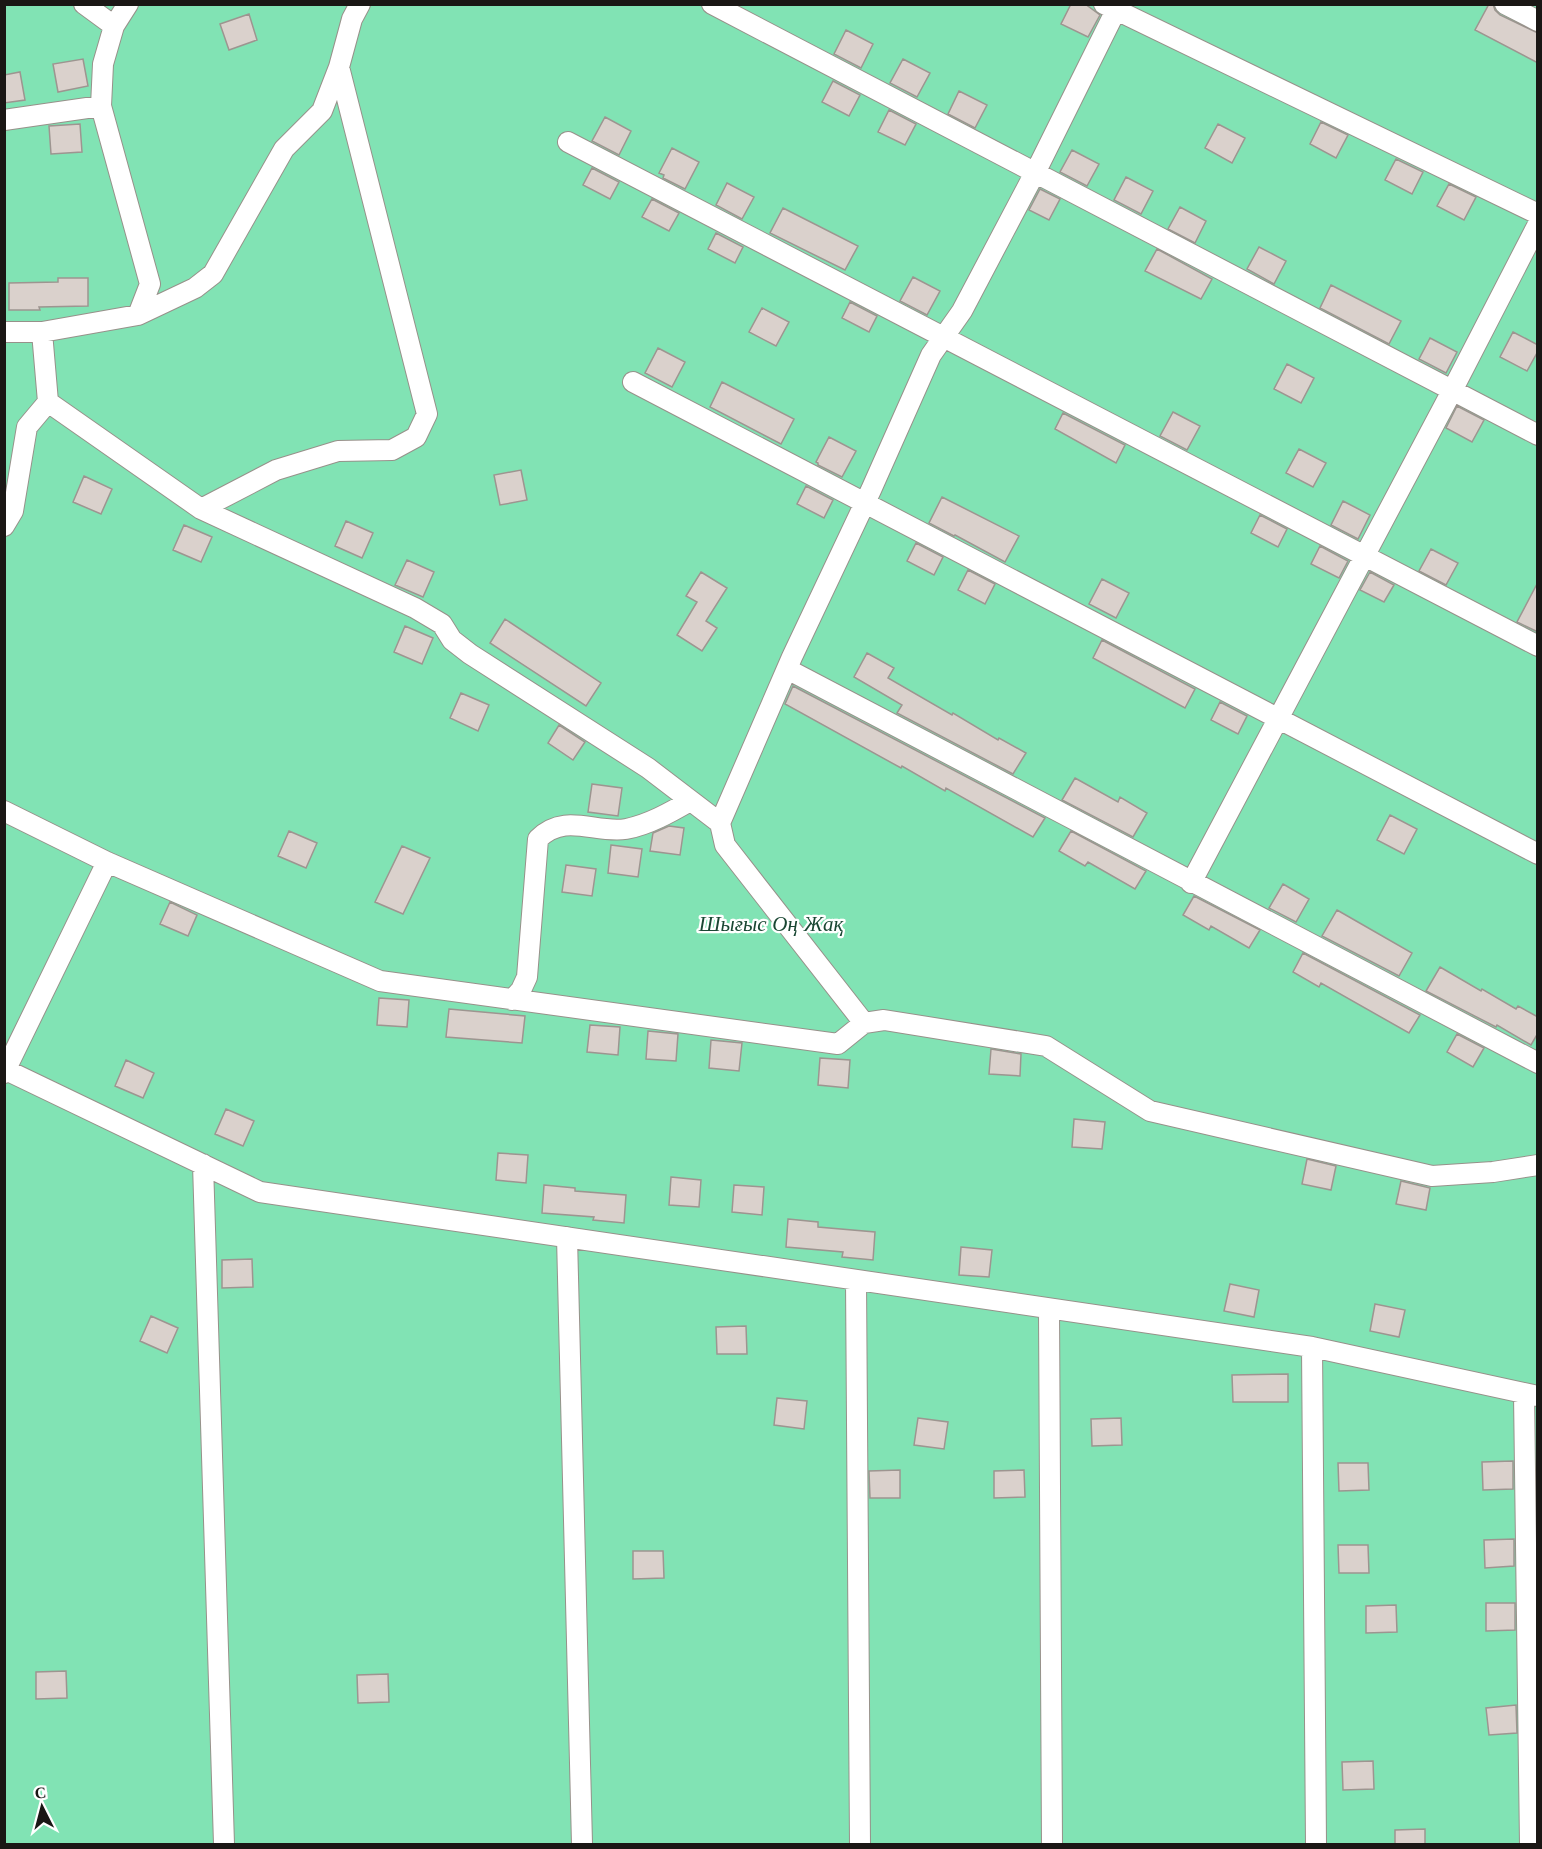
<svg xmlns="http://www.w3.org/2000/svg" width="1542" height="1849" font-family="'Libre Baskerville',serif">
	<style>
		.green { fill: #81e3b4 }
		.building { fill: #dad1cc; stroke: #9d9590; stroke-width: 1.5 }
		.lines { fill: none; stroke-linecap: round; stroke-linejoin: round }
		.minor-casing { stroke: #97918a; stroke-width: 22 }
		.minor { stroke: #fff; stroke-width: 20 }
		.labels { text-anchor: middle; stroke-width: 4.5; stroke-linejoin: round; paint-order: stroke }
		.park-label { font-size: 21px; font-style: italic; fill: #1a4733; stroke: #fff }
	</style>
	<rect width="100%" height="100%" fill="#f7f0e9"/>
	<path class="green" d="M5 5H1537V1844H5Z"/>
	<path class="building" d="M1071 4H1085L1100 15 1088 37 1061 24Z
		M1489 4H1493L1495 10 1500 15 1538 33V63L1475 30Z
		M249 14 257 40 229 50 220 24Z
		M846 30 873 44 861 68 834 54Z
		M83 59 88 86 58 92 53 64Z
		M903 59 930 73 917 97 890 83Z
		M20 72 25 100 4 103V75Z
		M833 81 860 95 849 116 822 102Z
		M959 91 987 105 975 128 948 114Z
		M889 110 916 124 905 145 878 132Z
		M605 117 631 131 619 155 592 141Z
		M1321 122 1348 135 1336 158 1310 144Z
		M80 124 82 152 51 154 49 126Z
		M1218 124 1245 138 1232 163 1205 148Z
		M672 148 699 162 685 189 663 178 664 175 659 173Z
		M1072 150 1099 164 1087 186 1060 172Z
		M1396 159 1423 172 1412 194 1385 180Z
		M592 168 619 182 610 199 583 185Z
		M1126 177 1153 191 1141 214 1114 200Z
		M727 183 754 197 742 219 716 205Z
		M1449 184 1476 197 1464 220 1437 206Z
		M1040 189 1060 199 1049 220 1029 210Z
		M652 199 679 213 669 231 642 217Z
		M1180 207 1206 221 1195 243 1168 229Z
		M783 208 858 246 845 270 770 233Z
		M716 233 743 247 735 263 708 249Z
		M1259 247 1286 261 1274 284 1247 269Z
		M1157 249 1212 279 1201 299 1145 271Z
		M913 277 940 291 927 315 900 301Z
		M58 278H88V306L39 307 40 310H9V283L58 282Z
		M1331 285 1401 321 1389 344 1320 308Z
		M850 302 877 316 869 332 842 318Z
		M762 308 789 322 776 346 749 332Z
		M1513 332 1538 345V351L1527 371 1500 357Z
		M1430 338 1457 352 1446 373 1419 359Z
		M658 348 685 362 672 387 645 373Z
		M1287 364 1314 378 1301 403 1274 389Z
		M722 382 794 419 781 444 710 407Z
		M1457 406 1484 420 1472 442 1446 428Z
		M1173 412 1200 426 1187 450 1160 436Z
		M1063 413 1125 445 1116 463 1055 429Z
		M829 437 856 451 842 477 818 465V463L816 462Z
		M1299 449 1326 463 1313 487 1286 473Z
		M521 470 527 500 500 505 494 475Z
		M84 476 112 489 101 514 73 502Z
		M806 486 833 500 824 518 797 504Z
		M942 497 1019 536 1005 562 955 535 954 536 929 523Z
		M1343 501 1370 515 1358 539 1331 525Z
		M1260 515 1287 529 1278 547 1251 533Z
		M346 521 373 533 362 558 335 546Z
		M184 525 212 537 201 562 173 550Z
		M916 543 943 557 934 575 907 561Z
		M1320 546 1348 561 1339 578 1311 564Z
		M1431 549 1458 563 1446 585 1419 571Z
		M407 560 434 572 423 597 395 585Z
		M968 570 995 584 985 604 958 590Z
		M701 572 727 588 706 621 717 628 702 651 677 635 697 602 686 596Z
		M1370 572 1394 585 1384 602 1360 590Z
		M1102 579 1129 593 1116 618 1089 604Z
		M1538 582V632L1517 622Z
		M505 619 601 683 586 706 490 643Z
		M405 626 433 638 422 664 394 652Z
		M1102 640 1195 689 1185 708 1093 658Z
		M867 653 894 668 888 678 952 715 953 713 998 740 999 738 1026 753 1013 774 897 713 902 705 854 677Z
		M793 686 1045 818 1033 837 946 788 945 791 902 766 901 768 785 704Z
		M461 693 489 705 478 731 450 718Z
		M1220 702 1247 716 1238 734 1211 720Z
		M559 725 585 742 573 760 548 743Z
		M1075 778 1118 802 1120 797 1147 813 1133 837 1062 800Z
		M592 784 622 788 618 816 588 812Z
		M1390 815 1417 829 1404 854 1377 840Z
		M669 826 684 828 680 855 650 851 653 833Z
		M289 831 317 843 306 868 278 856Z
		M1071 831 1146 871 1135 889 1088 862 1085 866 1059 851Z
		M611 845 642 849 638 877 608 873Z
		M402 846 430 858 403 914 375 902Z
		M566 865 596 869 592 896 562 892Z
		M1283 884 1309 899 1296 922 1269 908Z
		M1194 896 1260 930 1249 948 1211 926 1209 930 1183 915Z
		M170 902 197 915 188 936 160 924Z
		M1337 910 1412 953 1399 976 1322 936Z
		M1303 953 1420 1015 1409 1033 1321 983 1319 987 1293 972Z
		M1440 967 1481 991 1482 989 1516 1009 1518 1006 1538 1017V1033L1531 1045 1497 1025 1496 1027 1426 991Z
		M379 998 409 1000 407 1027 377 1025Z
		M449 1009 525 1016 522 1043 446 1037Z
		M590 1025 620 1027 618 1055 587 1052Z
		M648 1031 678 1034 676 1061 646 1059Z
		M1457 1034 1484 1048 1473 1067 1447 1052Z
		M711 1040 742 1043 739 1071 709 1068Z
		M991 1049 1021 1054 1020 1076 989 1074Z
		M820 1058 850 1060 848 1088 818 1085Z
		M126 1060 154 1073 143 1098 115 1086Z
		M226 1109 254 1121 243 1146 215 1134Z
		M1074 1119 1105 1122 1102 1149 1072 1147Z
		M498 1153 528 1155 526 1183 496 1180Z
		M1307 1159 1336 1166 1331 1190 1302 1184Z
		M671 1177 701 1180 699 1207 669 1205Z
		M1401 1181 1430 1188 1426 1210 1396 1204Z
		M544 1185 575 1188V1191L626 1195 624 1223 593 1220 594 1217 542 1213Z
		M734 1185 764 1187 762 1215 732 1212Z
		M788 1219 818 1222V1227L875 1232 873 1260 842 1257 843 1252 786 1247Z
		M961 1247 992 1250 989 1277 959 1275Z
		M252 1259 253 1287 222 1288V1260Z
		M1230 1284 1259 1290 1254 1317 1224 1311Z
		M1375 1304 1405 1310 1399 1337 1370 1331Z
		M151 1316 178 1328 167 1353 140 1341Z
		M746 1326 747 1354H717L716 1327Z
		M1288 1374V1402H1233L1232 1375Z
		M777 1398 807 1401 804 1429 774 1425Z
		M918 1418 948 1422 944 1449 914 1445Z
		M1121 1418 1122 1445 1092 1446 1091 1419Z
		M1513 1461V1489L1483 1490 1482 1462Z
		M1338 1463H1368L1369 1490 1339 1491Z
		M900 1470V1498H870L869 1471Z
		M1024 1470 1025 1497 994 1498V1471Z
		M1514 1539V1566L1485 1568 1484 1540Z
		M1338 1545H1368L1369 1573H1339Z
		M633 1551H663L664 1578 633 1579Z
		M1486 1603H1515V1630L1486 1631Z
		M1396 1605 1397 1632 1366 1633V1606Z
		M66 1671 67 1698 36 1699V1672Z
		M388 1674 389 1702 358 1703 357 1675Z
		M1516 1705 1517 1733 1489 1735 1486 1708Z
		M1373 1761 1374 1789 1343 1790 1342 1762Z
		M1425 1829V1845H1395V1830Z"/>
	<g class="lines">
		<g class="minor-casing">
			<path id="minor" d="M84 4 114 26
				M712 4 1538 435
				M1104 4 1538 214
				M1505 4 1538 21
				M4 120 101 106
				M568 142 1538 646
				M138 315 195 288 213 274 284 149 322 111 339 67 352 19 360 4
				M4 332H42L138 315 150 284 101 106 103 64 114 26 128 4
				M633 382 1538 854
				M48 402 201 509 415 608 442 624 452 640 470 654 648 768 720 823
				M201 509 276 470 338 451 392 450 416 437 427 414 339 67
				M4 526 13 511 27 427 48 402 42 332
				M787 669 1538 1063
				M4 811 107 862 380 981 838 1044 864 1023 884 1020 1046 1046 1150 1111 1432 1176 1493 1172 1538 1165
				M1191 883 1453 389 1538 224
				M512 1000 521 990 527 977 538 839C565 812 595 834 626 829 648 825 671 812 690 801
				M864 1023 725 845 720 823 792 657 871 490 931 355 962 311 1040 163 1119 4
				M4 1069 260 1192 1312 1347 1538 1396
				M4 1073 107 862
				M203 1164 224 1844
				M567 1237 582 1844
				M856 1280 860 1844
				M1049 1309 1052 1844
				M1312 1347 1316 1844
				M1524 1394 1530 1844"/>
		</g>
		<use href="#minor" class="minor"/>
	</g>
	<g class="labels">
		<g class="park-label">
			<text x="771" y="931">Шығыс Оң Жақ</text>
		</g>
	</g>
	<rect width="1542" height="1849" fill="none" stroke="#1a1715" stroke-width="12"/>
	<g transform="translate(42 1807) rotate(354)" stroke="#ffffff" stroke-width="4.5" paint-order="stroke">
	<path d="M0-4.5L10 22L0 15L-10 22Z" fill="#1a1715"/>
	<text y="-9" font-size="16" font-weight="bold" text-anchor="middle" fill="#1a1715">С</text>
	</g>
</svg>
